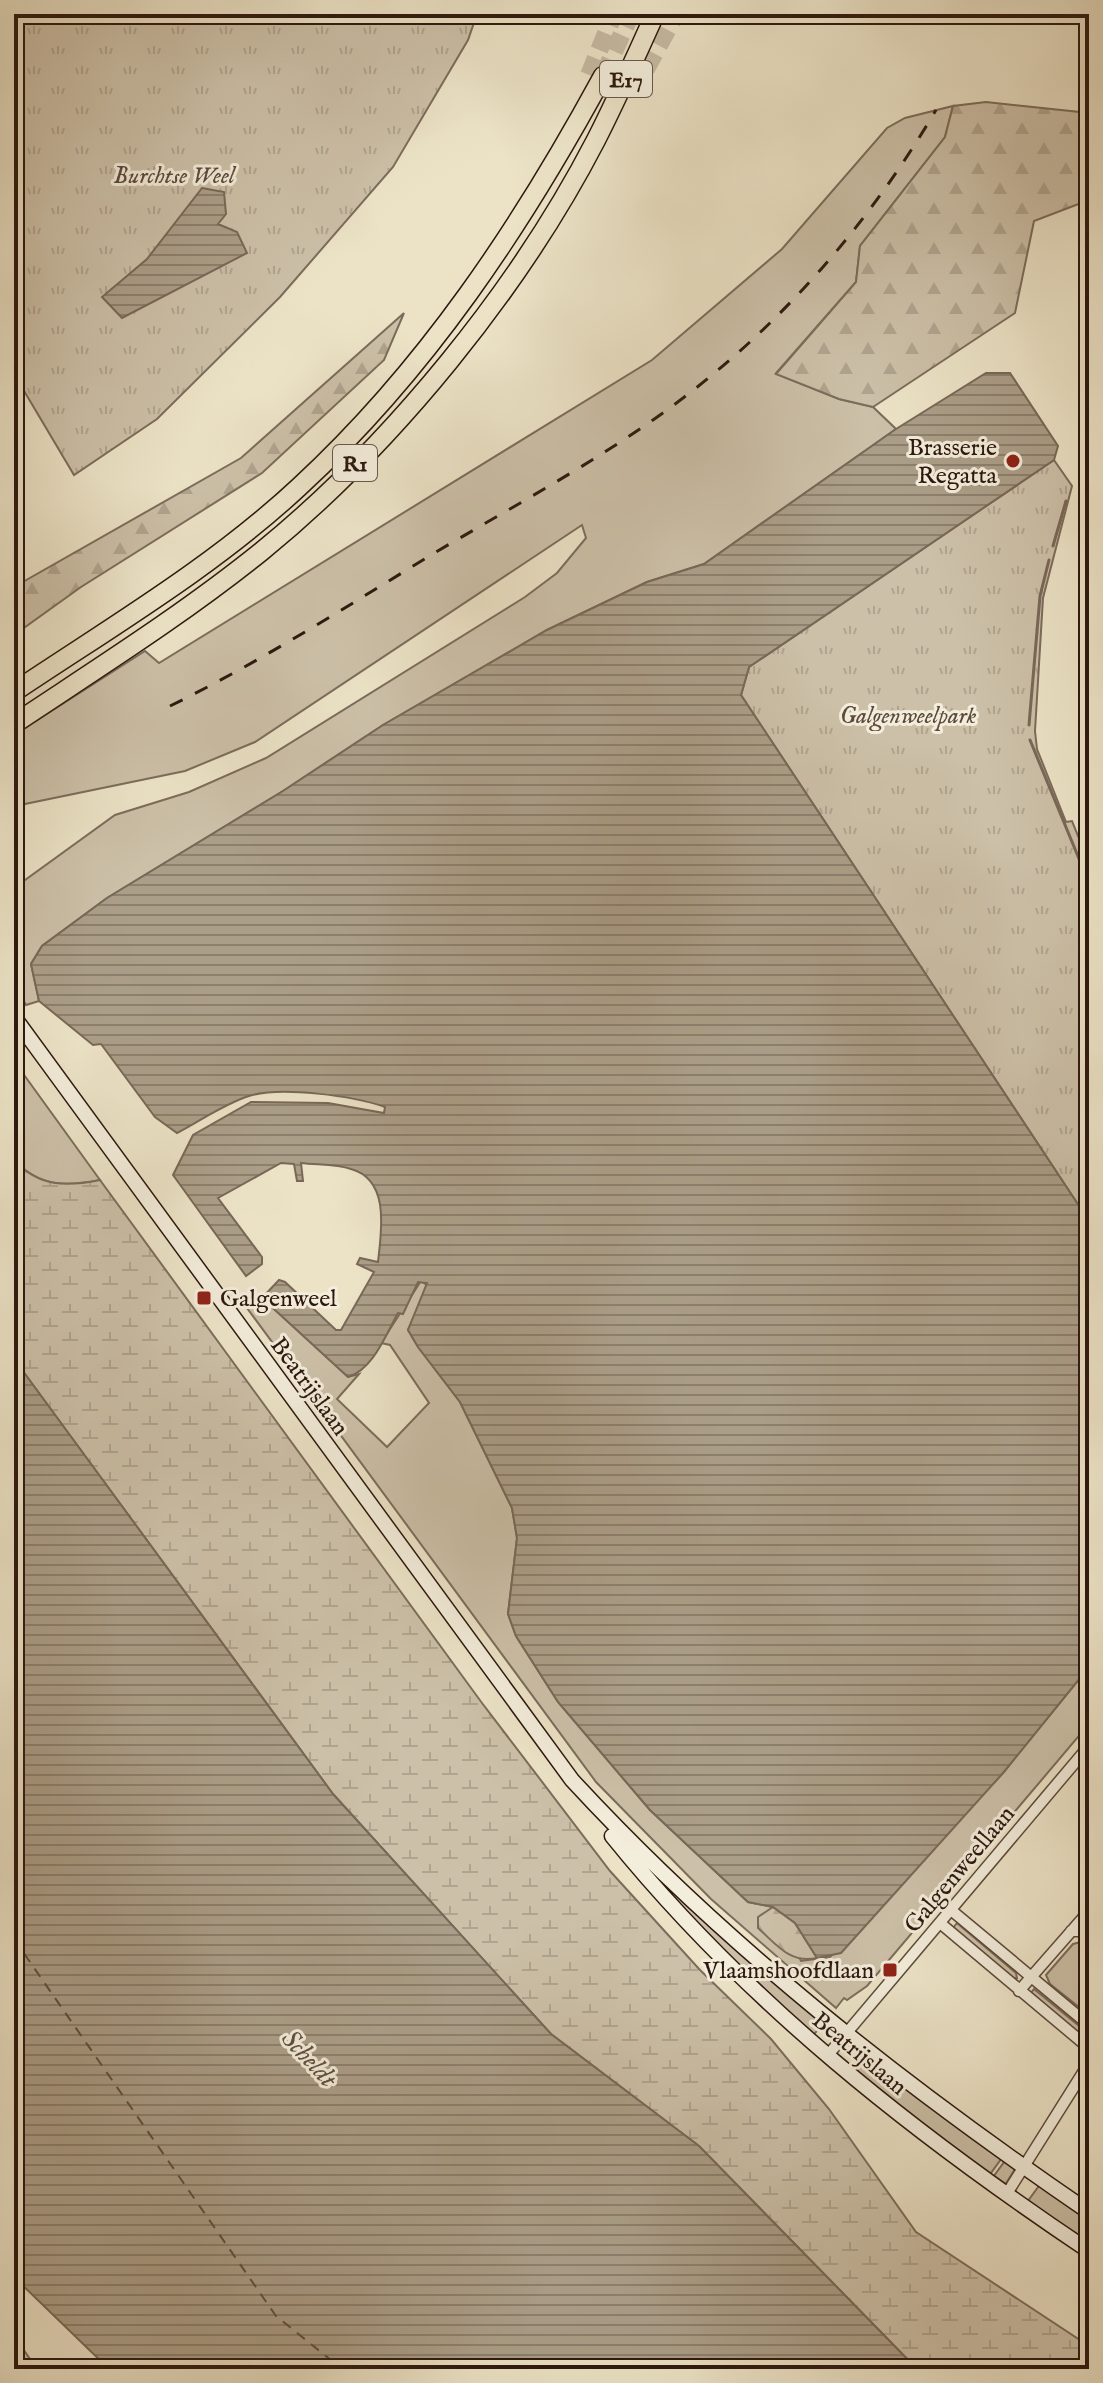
<svg xmlns="http://www.w3.org/2000/svg" width="1103" height="2383" font-family="'IM FELL English',serif">
	<style>
		.grass { fill: #ccc0a8; stroke: #7c6c5c; stroke-width: 2 }
		.forest { fill: url(#forest-firs); stroke: #7c6c5c; stroke-width: 2 }
		.wetland { fill: url(#wetland-marsh); stroke: #7c6c5c; stroke-width: 2 }
		.park { fill: url(#park-tufts); stroke: #7c6c5c; stroke-width: 2 }
		.water { fill: url(#water-rules); stroke: #796858; stroke-width: 2 }
		.lines { fill: none; stroke-linecap: round; stroke-linejoin: round }
		.stream { stroke: #796858; stroke-width: 3 }
		.ferry { stroke: #5f4e3f; stroke-width: 2; stroke-dasharray: 10 8; stroke-linecap: butt }
		.highway-tunnel { stroke: #c6baa2; stroke-width: 18; stroke-dasharray: 18 9; stroke-linecap: butt }
		.street-casing { stroke: #5d4b3d; stroke-width: 13 }
		.secondary-casing { stroke: #2d180f; stroke-width: 17 }
		.highway-casing { stroke: #2d180f; stroke-width: 21 }
		.street { stroke: #f3eddb; stroke-width: 10 }
		.secondary { stroke: #f3eddb; stroke-width: 14 }
		.highway { stroke: #ece3c7; stroke-width: 18 }
		.rail { stroke: #2d180f; stroke-width: 3; stroke-dasharray: 14 14; stroke-linecap: butt }
		.poi-dot { fill: #8f2418; stroke: #f3eddb; stroke-width: 3 }
		.labels { text-anchor: middle; stroke-width: 6; stroke-linejoin: round; paint-order: stroke }
		.shield { fill: #f3eddb; stroke: #68584c; stroke-width: 2 }
		.shield-label { font-size: 22px; font-weight: bold; fill: #2d180f }
		.park-label { font-size: 24px; font-style: italic; fill: #5d4a3d; stroke: #f3eddb }
		.poi-label { font-size: 24px; fill: #2d180f; stroke: #f3eddb; text-anchor: end }
		.street-label { font-size: 24px; fill: #2d180f; stroke: #f3eddb }
		.water-label { font-size: 26px; font-style: italic; fill: #5f4e3f; stroke: #f3eddb }
	</style>
	<defs>
		<pattern id="forest-firs" width="22" height="20" patternUnits="userSpaceOnUse" patternTransform="scale(2)"><rect width="22" height="20" fill="#ccc0a8"/><path d="M5 1l3.5 6h-7zM16 11l3.5 6h-7z" fill="#b0a48f"/></pattern>
		<pattern id="wetland-marsh" width="20" height="14" patternUnits="userSpaceOnUse" patternTransform="scale(2)"><rect width="20" height="14" fill="#ccc0a8"/><path d="M1 5h8M5 5V1M11 12h8M15 12V8" fill="none" stroke="#b0a48f"/></pattern>
		<pattern id="park-tufts" width="24" height="20" patternUnits="userSpaceOnUse" patternTransform="scale(2)"><rect width="24" height="20" fill="#ccc0a8"/><path d="M3 7l-1-3M5 7V3M7 7l1-3M15 17l-1-3M17 17v-4M19 17l1-3" fill="none" stroke="#b0a48f"/></pattern>
		<pattern id="water-rules" width="6" height="5" patternUnits="userSpaceOnUse" patternTransform="scale(2)"><rect width="6" height="5" fill="#ab9e88"/><path d="M0 2.5h6" fill="none" stroke="#8c806e"/></pattern>
	</defs>
	<rect width="100%" height="100%" fill="#ece3c7"/>
	<filter id="stains"><feTurbulence type="fractalNoise" baseFrequency=".0025" numOctaves="4"/><feColorMatrix values="0 0 0 0 .2 0 0 0 0 .09 0 0 0 0 .02 0 0 0 .5 -.17"/></filter>
	<radialGradient id="worn" r=".72"><stop offset=".6" stop-color="#630" stop-opacity="0"/><stop offset="1" stop-color="#630" stop-opacity=".3"/></radialGradient>
	<path class="grass" d="M953 106 945 137 860 246 856 282 776 373 839 399 873 407 896 429 704 564 647 582 547 630 383 725 283 791 107 898 42 946 31 964 39 1001 26 1005 14 984V888L115 815 189 792 266 758 525 597 557 573 586 538 582 525 255 742 185 771 25 804 14 810V735L145 651 159 663 652 360 782 249 887 128 905 118Z
		M14 1061 100 1180C66 1187 39 1187 14 1160Z
		M421 1281 428 1286 408 1330 418 1347 460 1402 512 1508 517 1538 508 1614 516 1636 558 1702 650 1810 748 1902 773 1907 801 1961 830 1957 1003 1773 1089 1667V1724L867 1986 847 2000 844 1998 836 2008 711 1899 596 1782 247 1308 262 1298 348 1377 359 1374 337 1399 387 1447 429 1403 390 1345 381 1343Z
		M624 1839 825 2021 811 2038 688 1920Z
		M957 1923 1016 1973 1017 1978H1012L953 1928Z
		M1089 1940V2015L1050 1984 1046 1975 1073 1944Z
		M1034 1989 1089 2034V2042L1031 1993Z
		M864 2054 1004 2155 988 2177 850 2070Z
		M1007 2158 1017 2166 1005 2185 991 2180Z
		M1041 2183 1089 2215V2248L1025 2205Z
		M14 2336 37 2369H21L14 2355Z"/>
	<path class="forest" d="M986 102 1089 113V200L1034 221 1015 313 873 407 839 399 776 374 856 282 860 246 945 137 953 106Z
		M404 313 384 360 262 473 81 587 14 635V587L241 458Z
		M773 1907 795 1923 817 1958C790 1964 777 1945 758 1928V1917Z"/>
	<path class="wetland" d="M14 1160C39 1187 66 1187 100 1180L482 1703 610 1871 700 1970 771 2039 829 2109 916 2232 1089 2346V2369H917L699 2146 551 2034 333 1794 14 1359Z"/>
	<path class="park" d="M14 14H477L468 40 393 167 280 297 157 419 74 475 14 374Z
		M1054 460 1072 486 1043 598 1035 731 1037 749 1066 822 1072 821 1089 863V1221L741 695 749 667Z"/>
	<path class="water" d="M202 188 224 192 226 214 218 224 237 232 247 253 122 318 102 297 147 259Z
		M986 373H1010L1058 446 1054 460 749 667 741 695 1089 1221V1667L1003 1773 841 1953 817 1958 795 1923 773 1907 748 1902 650 1810 558 1702 516 1636 508 1614 517 1538 512 1508 460 1402 418 1347 408 1330 427 1283 418 1282 403 1314 398 1313C386 1334 373 1370 348 1377L262 1298 279 1280 285 1282 336 1330H341L374 1272 357 1264 360 1258 378 1262C381 1233 391 1180 351 1169 336 1164 317 1165 301 1163L303 1181H297L294 1164 281 1163 218 1198 262 1257V1264L246 1276 173 1175 193 1135 251 1102 328 1103 384 1113 385 1107C354 1096 281 1086 249 1096 224 1104 200 1121 177 1133L155 1117 101 1044 93 1045 39 1001 31 964 42 946 107 898 283 791 383 725 547 630 647 582 704 564 896 429Z
		M14 1359 333 1794 551 2034 699 2146 917 2369H109L14 2277Z"/>
	<g class="lines">
		<path class="stream" d="M1053 546 1066 501
			M1029 725 1040 596 1049 560
			M1030 740 1089 883"/>
		<path class="ferry" d="M14 1939 276 2316 342 2369"/>
		<path class="highway-tunnel" d="M589 75 614 14
			M603 76 631 14
			M633 93 676 14"/>
		<g class="street-casing">
			<path id="street" d="M951 1910 1089 2025
				M940 1923 1089 2048
				M1071 1931H1089
				M1019 1991 1089 1911
				M828 2055 1089 1746
				M1006 2195 1089 2063"/>
		</g>
		<g class="secondary-casing">
			<path id="secondary" d="M14 1017 572 1780C725 1946 903 2085 1089 2212
				M612 1836C746 2002 913 2133 1089 2251"/>
		</g>
		<g class="highway-casing">
			<path id="highway" d="M14 692C111 627 213 567 299 487 426 370 521 227 603 76
				M14 724C98 668 184 614 262 551 392 445 519 289 596 140 617 99 636 56 655 14"/>
		</g>
		<use href="#street" class="street"/>
		<use href="#secondary" class="secondary"/>
		<use href="#highway" class="highway"/>
		<path class="rail" d="M170 706C262 661 349 605 436 552 509 509 584 468 653 420 770 338 864 232 936 110"/>
	</g>
	<g class="poi-dot">
		<circle cx="1013" cy="461" r="8"/>
		<rect x="196" y="1290" width="16" height="16" rx="4"/>
		<rect x="882" y="1962" width="16" height="16" rx="4"/>
	</g>
	<g class="labels">
		<g class="shield">
			<rect x="600" y="61" width="52" height="36" rx="6"/>
			<rect x="333" y="445" width="44" height="36" rx="6"/>
		</g>
		<g class="shield-label">
			<text x="626" y="87">E17</text>
			<text x="355" y="471">R1</text>
		</g>
		<g class="park-label">
			<text x="174" y="183">Burchtse Weel</text>
			<text x="908" y="723">Galgenweelpark</text>
		</g>
		<g class="poi-label">
			<text x="997" y="455">Brasserie<tspan x="997" dy="28">Regatta</tspan></text>
			<text x="220" y="1306" text-anchor="start">Galgenweel</text>
			<text x="874" y="1978">Vlaamshoofdlaan</text>
		</g>
		<g class="street-label">
			<text transform="translate(310 1386) rotate(54)" y="8">Beatrijslaan</text>
			<text transform="translate(959 1869) rotate(-50)" y="8">Galgenweellaan</text>
			<text transform="translate(860 2053) rotate(40)" y="8">Beatrijslaan</text>
		</g>
		<g class="water-label">
			<text transform="translate(310 2058) rotate(47)" y="9">Scheldt</text>
		</g>
	</g>
	<rect width="1103" height="2383" fill="none" stroke="#ece3c7" stroke-width="48"/>
	<rect x="16" y="16" width="1071" height="2351" fill="none" stroke="#2d180f" stroke-width="4"/>
	<rect x="24" y="24" width="1055" height="2335" fill="none" stroke="#2d180f" stroke-width="2"/>
	<rect width="100%" height="100%" filter="url(#stains)"/>
	<rect width="100%" height="100%" fill="url(#worn)"/>
</svg>
